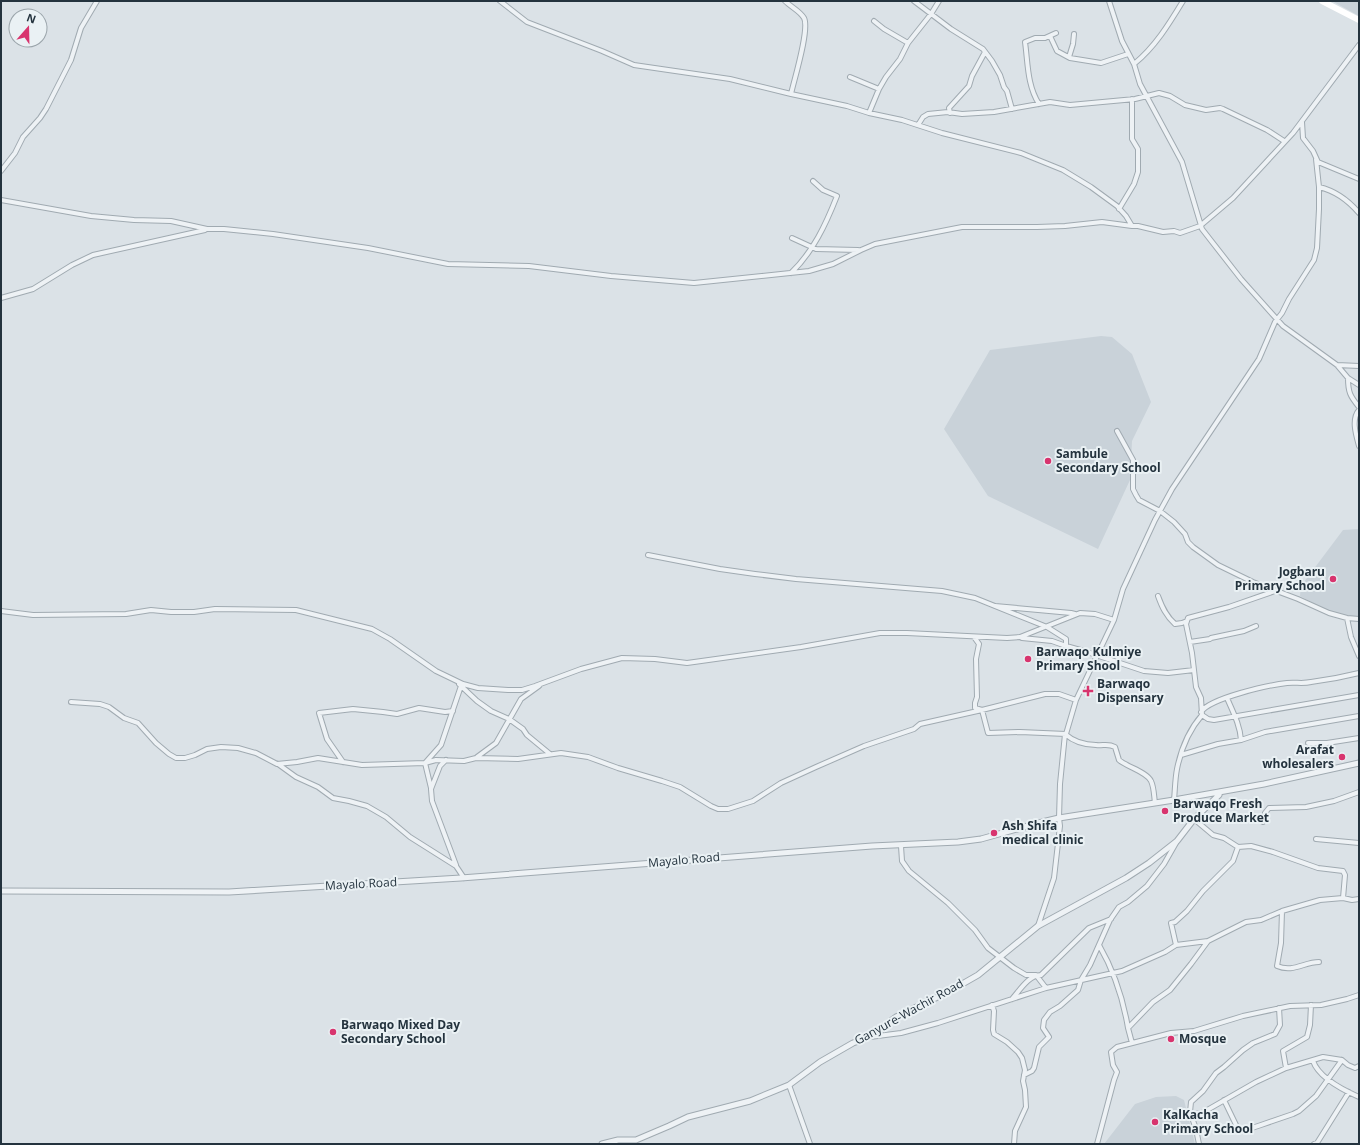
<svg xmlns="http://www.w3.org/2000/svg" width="1360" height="1145" font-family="'Open Sans',sans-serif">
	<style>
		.built { fill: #c9d2d9 }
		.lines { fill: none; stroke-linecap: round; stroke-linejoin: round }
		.minor-casing { stroke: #a0aab1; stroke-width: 6 }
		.tertiary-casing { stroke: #a0aab1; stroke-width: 7 }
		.minor { stroke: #eef2f5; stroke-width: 4 }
		.tertiary { stroke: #eef2f5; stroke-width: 5 }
		.secondary { stroke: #fff; stroke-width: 6 }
		.poi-dot { fill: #d8346e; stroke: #eaf1f4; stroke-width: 1.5 }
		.labels { text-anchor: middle; stroke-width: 4; stroke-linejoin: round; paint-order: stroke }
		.poi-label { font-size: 12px; font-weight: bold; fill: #24333e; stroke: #eaf1f4; text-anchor: start }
		.street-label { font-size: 12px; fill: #24333e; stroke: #eaf1f4 }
	</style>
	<rect width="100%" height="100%" fill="#dbe2e7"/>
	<path class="built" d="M1332 1H1359V16Z
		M1101 336 1112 337 1132 354 1151 402 1132 441 1130 480 1098 549 988 496 944 429 990 350Z
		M1359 529V618L1336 616 1300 596 1301 586 1343 530Z
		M1176 1096 1184 1100 1195 1144H1104L1135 1104 1156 1097Z"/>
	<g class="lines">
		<g class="minor-casing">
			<path id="minor" d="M500 1 527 22 602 51 634 65 730 79 791 94 847 106 869 113 902 120 942 133 1021 153 1063 170 1091 187 1117 206 1126 216 1132 226H1138L1163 232 1174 231 1180 233 1200 226 1233 198 1293 133 1359 45
				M785 1C791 7 800 11 804 18 810 29 794 80 791 94
				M914 1 951 29 983 49 992 61 1000 75 1004 87 1007 91 1012 109
				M1109 1 1122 41 1134 64 1140 84 1182 162 1202 229 1241 279 1283 326 1337 365 1348 378 1359 385
				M874 21 884 29 908 43
				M1050 36 1057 51 1070 58 1101 63 1128 54
				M1069 57 1073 44 1074 34
				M1134 64C1155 47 1169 24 1183 1
				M850 77 879 89
				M1039 104C1027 85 1028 63 1025 42L1035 38H1045L1056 33
				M869 113 879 89 886 77 900 59 908 43 931 14 939 1
				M950 113 949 108 969 86 972 76 985 52
				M1302 122 1303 138 1313 151 1318 162 1359 179
				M918 125 923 117 928 114 948 112 962 114 994 112 1050 102 1070 105 1135 99 1159 93 1170 96 1185 105 1206 110 1220 108 1223 109 1267 130 1284 141
				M1 171 15 153 23 137 40 118 46 109 71 60 81 28 97 1
				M1319 187C1336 191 1348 200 1359 213
				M1 200 91 216 134 220 171 221 207 229H224L273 234 368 248 448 264 529 266 611 276 694 283 809 271 833 264 861 250 875 244 962 227H1037L1065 226 1102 222 1132 226
				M1119 209 1134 184 1138 172V149L1132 139V99
				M792 238 816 249 858 250
				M791 273C813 252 826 224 837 196L823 190 813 181
				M1 298 33 289 72 265 93 255 205 230
				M1337 365 1359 366
				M1348 378C1348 392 1350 396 1359 407
				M1359 410C1351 419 1356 435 1359 446
				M1117 431 1133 460V489L1136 495 1139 500 1160 511 1174 522 1185 534 1188 542 1193 547 1218 565 1253 582 1298 599 1329 613 1347 618 1359 619
				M648 555 720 569 755 574 796 579 942 591 975 598 1047 627 1066 639V646L1084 651 1144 671 1168 673 1194 670
				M1275 591 1229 607 1188 618 1186 624 1192 653 1196 687 1201 698 1202 715 1208 719 1214 720 1359 695
				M1158 596C1162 607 1166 616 1175 624L1182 623 1187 621
				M995 606 1071 613 1075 614
				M1 611 33 615 126 614 151 610 171 612H194L215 609 296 610 372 629 390 639 436 671 463 684 478 688 508 690H522L535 686 581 669 622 658 655 659 687 663 801 647 880 633H907L1007 638 1020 637 1080 613 1095 614 1114 620
				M1347 618 1351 637 1359 656
				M974 637 979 644 976 659 977 697 975 703V708L982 710 988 733 1020 732 1066 734 1076 700 1114 620 1123 589 1155 520 1172 489 1259 359 1275 322 1282 313 1289 299 1314 260 1317 248 1319 209V187L1316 159
				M1022 638 1052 641 1066 646
				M1190 642 1210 639 1211 638 1244 631 1256 626
				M459 684 477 701 491 711 509 719 523 729 527 735 550 754
				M1227 698C1233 712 1240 725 1241 740
				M71 702 100 704 109 707 124 718 138 723 156 743 169 754 176 758H185L195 755 207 749 221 747 238 748 256 753 277 764 297 762 318 758 362 765 425 763 436 760 464 761 476 758 518 759 561 753 588 757 618 768 662 781 680 787 711 806 718 809H728L753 801 781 783 816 767 864 746 914 729 920 724 982 710 1045 694H1059L1076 700
				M1201 712C1210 698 1269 685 1287 683 1295 682 1303 684 1311 682 1327 680 1343 677 1359 673
				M1308 743H1327L1359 738
				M1181 755 1218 744 1241 740 1265 732 1359 716
				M477 757 496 743 521 699 539 686
				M446 760 440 766 431 789 432 801 456 865
				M343 762 327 739 319 713 353 709 383 712 397 714 419 708 445 712 453 711
				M278 764 296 777 318 787 333 798 349 801 367 806 386 817 410 837 456 866 464 878
				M431 788 425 763 441 745 461 686
				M1174 800C1175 790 1175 779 1177 769 1181 749 1189 730 1202 715
				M1194 819 1213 835 1224 838 1238 847 1251 846 1273 852 1318 868 1343 871 1345 875 1343 898
				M1263 822 1265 813 1269 808 1306 807 1334 801 1359 792
				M1316 839 1359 843
				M901 846 902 861 909 871 948 903 975 930 988 948 1014 968 1026 975H1036L1046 988
				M1282 911 1281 943 1277 966C1293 973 1304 962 1319 962
				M1038 926 1054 878 1060 826 1059 818 1060 784 1065 734C1073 741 1085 745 1096 745 1103 746 1108 743 1115 747L1119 760C1127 767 1147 772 1151 781 1154 787 1154 796 1155 803
				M1099 945C1114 971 1123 998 1128 1028
				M1176 945 1171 923 1175 922 1187 911 1203 891 1233 861 1238 847
				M1012 999C1020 990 1029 975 1041 975L1089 928 1111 919
				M992 1005 994 1011 993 1030 994 1034 1007 1042 1018 1052 1022 1058 1025 1070 1023 1081 1025 1090 1026 1107 1015 1131 1014 1144
				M870 1037 901 1033 938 1023 1046 988 1122 971 1165 952 1176 945 1208 941 1246 922 1261 920 1282 911 1320 900 1343 898 1352 900 1359 899
				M1132 1043 1128 1028 1153 1002 1170 990 1191 964 1208 941
				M1313 1061C1319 1078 1343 1090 1359 1097
				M1286 1068 1283 1051 1307 1037 1310 1025 1311 1005
				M1024 1075 1032 1071 1034 1068 1039 1047 1049 1037 1043 1028 1044 1020 1050 1012 1060 1006 1078 990 1081 980 1090 965 1110 920 1119 907 1128 902 1147 886 1164 864 1176 843
				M789 1085 810 1144
				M1224 1100 1238 1129H1249L1261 1125 1293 1114 1299 1111 1316 1096 1342 1060
				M1190 1112 1195 1114 1202 1113 1256 1082 1286 1068 1323 1057 1342 1060 1348 1065 1355 1068 1359 1066
				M1097 1144 1114 1080 1117 1072 1113 1065 1111 1052 1117 1047 1171 1033 1194 1031 1243 1016 1290 1006 1321 1005 1347 999 1359 995
				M1199 1144 1196 1129 1190 1112 1191 1102 1203 1091 1216 1073 1224 1067 1243 1050 1253 1043 1275 1034 1280 1025 1279 1008
				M1314 1144 1317 1143 1349 1092"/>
		</g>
		<g class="tertiary-casing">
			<path id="tertiary" d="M1 891 229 892 461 878 872 846 958 842 981 839 1042 822 1059 818 1174 800 1264 784 1359 763
				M602 1144 618 1140H636L669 1126 688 1117 750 1101 789 1085 820 1062 853 1043 869 1037 896 1017 950 991 978 975 1038 926 1126 878 1149 863 1177 841 1194 819 1219 795 1220 792"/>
		</g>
		<use href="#minor" class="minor"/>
		<use href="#tertiary" class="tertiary"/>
		<path class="secondary" d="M1322 1 1359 20"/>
	</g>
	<g class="poi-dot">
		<circle cx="1048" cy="461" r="4"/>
		<circle cx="1333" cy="579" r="4"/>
		<circle cx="1028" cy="659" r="4"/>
		<path d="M1086 685h4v4h4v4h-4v4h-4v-4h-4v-4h4z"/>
		<circle cx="1342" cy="757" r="4"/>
		<circle cx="1165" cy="811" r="4"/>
		<circle cx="994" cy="833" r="4"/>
		<circle cx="333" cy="1032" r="4"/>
		<circle cx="1171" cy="1039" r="4"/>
		<circle cx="1155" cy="1122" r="4"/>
	</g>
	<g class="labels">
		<g class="poi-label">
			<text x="1056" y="458">Sambule<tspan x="1056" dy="14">Secondary School</tspan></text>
			<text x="1325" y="576" text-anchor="end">Jogbaru<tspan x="1325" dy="14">Primary School</tspan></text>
			<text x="1036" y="656">Barwaqo Kulmiye<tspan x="1036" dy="14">Primary Shool</tspan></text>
			<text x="1097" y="688">Barwaqo<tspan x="1097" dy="14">Dispensary</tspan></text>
			<text x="1334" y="754" text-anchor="end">Arafat<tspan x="1334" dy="14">wholesalers</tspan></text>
			<text x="1173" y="808">Barwaqo Fresh<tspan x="1173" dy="14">Produce Market</tspan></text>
			<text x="1002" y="830">Ash Shifa<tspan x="1002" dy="14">medical clinic</tspan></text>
			<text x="341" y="1029">Barwaqo Mixed Day<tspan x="341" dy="14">Secondary School</tspan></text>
			<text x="1179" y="1043">Mosque</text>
			<text x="1163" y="1119">KalKacha<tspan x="1163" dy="14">Primary School</tspan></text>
		</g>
		<g class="street-label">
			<text transform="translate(684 860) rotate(-5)" y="4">Mayalo Road</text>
			<text transform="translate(361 884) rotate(-3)" y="4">Mayalo Road</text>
			<text transform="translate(909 1012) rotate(-29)" y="4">Ganyure-Wachir Road</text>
		</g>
	</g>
	<rect width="1360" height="1145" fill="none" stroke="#24333e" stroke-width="4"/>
	<g transform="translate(28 28) rotate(20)"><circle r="19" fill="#eaf1f4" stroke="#9ba5ab"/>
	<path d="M0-3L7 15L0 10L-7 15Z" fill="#d8346e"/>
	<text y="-6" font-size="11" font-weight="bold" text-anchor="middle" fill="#24333e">N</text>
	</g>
</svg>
